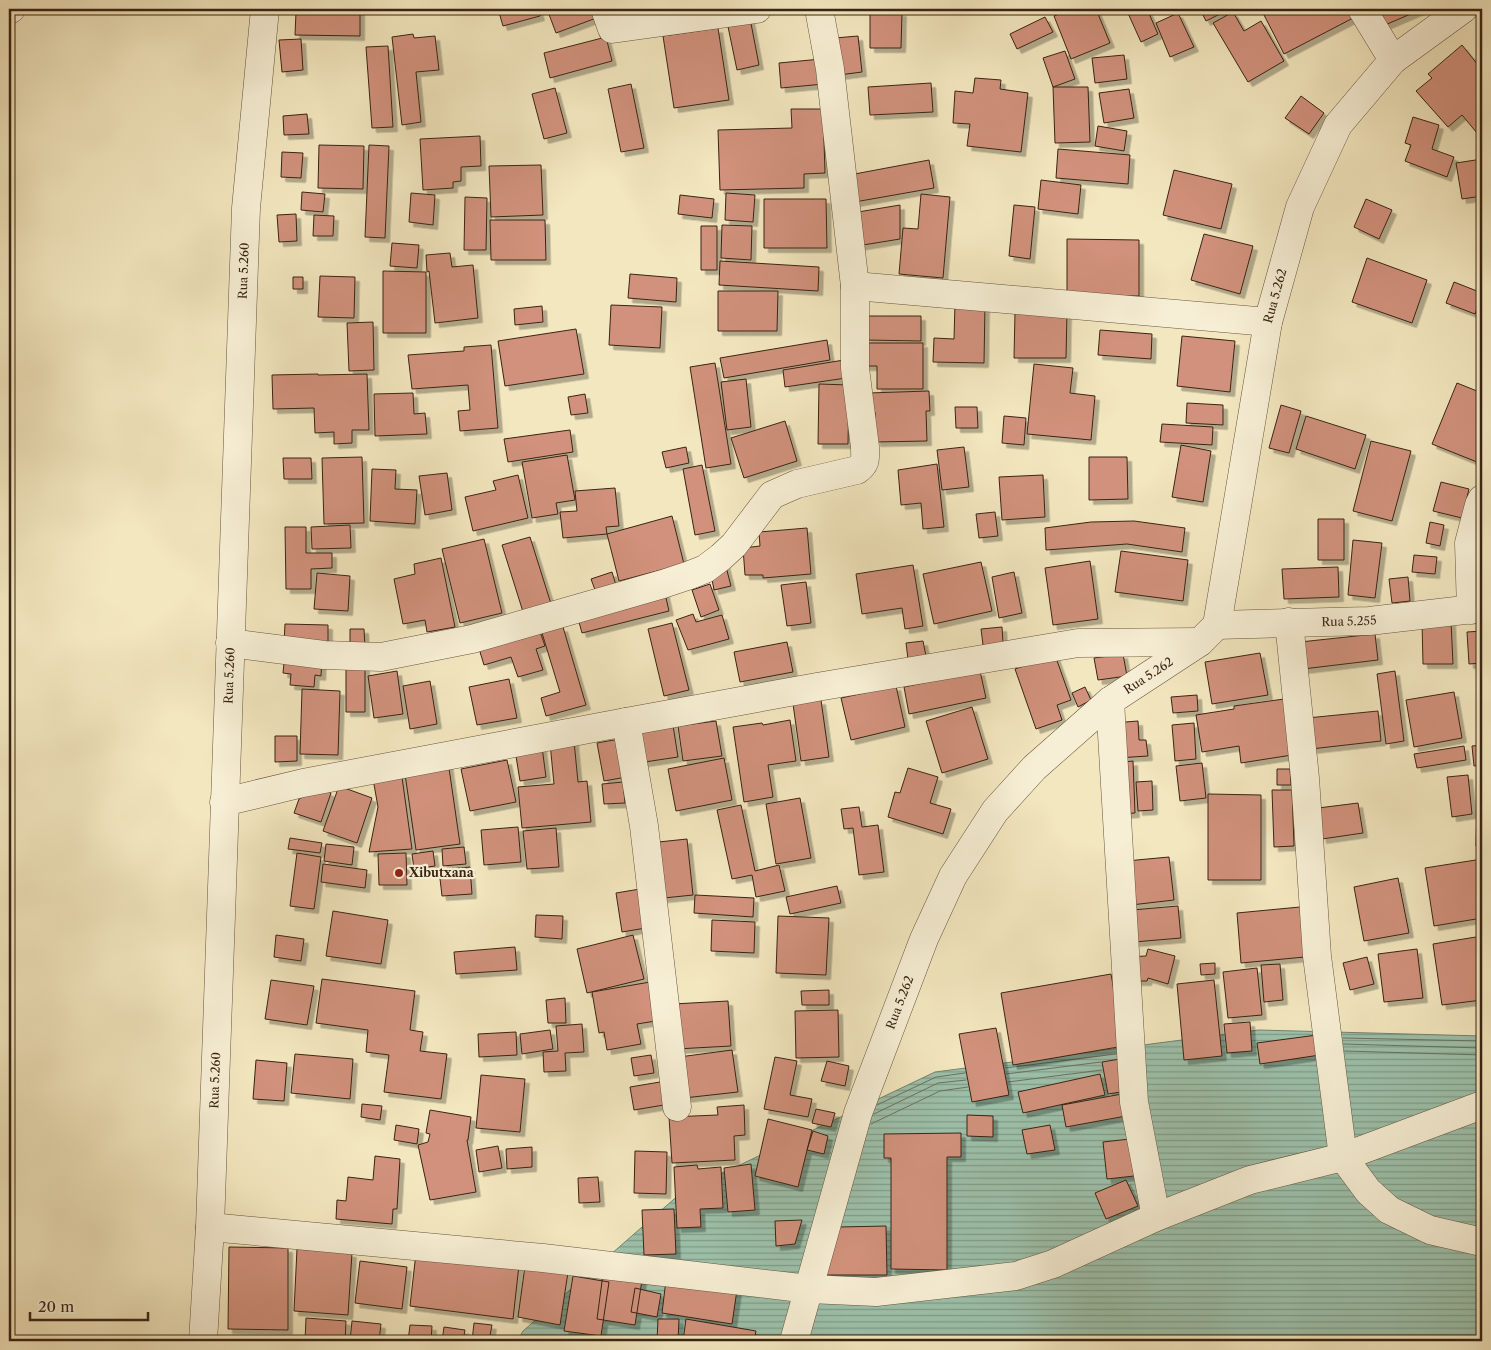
<svg xmlns="http://www.w3.org/2000/svg" width="1491" height="1350" font-family="'Libre Caslon Text',serif">
	<style>
		.water { fill: url(#water-rules); stroke: #75826f }
		.lines { fill: none; stroke-linecap: round; stroke-linejoin: round }
		.shore { stroke: #6a7260; stroke-width: 1 }
		.building { fill: #d1917b; stroke: #382414; filter: url(#shadow) }
		.minor-casing { stroke: #67553f; stroke-width: 29 }
		.minor { stroke: #f7efd5; stroke-width: 28 }
		.poi-dot { fill: #8f2418; stroke: #f7efd5; stroke-width: 2 }
		.labels { text-anchor: middle; stroke-width: 4.5; stroke-linejoin: round; paint-order: stroke }
		.street-label { font-size: 12px; fill: #382414; stroke: #f7efd5 }
		.poi-label { font-size: 12px; font-weight: bold; fill: #382414; stroke: #f7efd5; text-anchor: start }
	</style>
	<defs>
		<pattern id="water-rules" width="6" height="5" patternUnits="userSpaceOnUse" patternTransform="scale(1.25)"><rect width="6" height="5" fill="#9dc1ab"/><path d="M0 2.5h6" fill="none" stroke="#819d8a"/></pattern>
		<filter id="shadow"><feDropShadow dx="4.5" dy="4.5" stdDeviation="0" flood-color="#0004"/></filter>
	</defs>
	<rect width="100%" height="100%" fill="#f3e7bf"/>
	<filter id="stains"><feTurbulence type="fractalNoise" baseFrequency=".004" numOctaves="4"/><feColorMatrix values="0 0 0 0 .2 0 0 0 0 .09 0 0 0 0 .02 0 0 0 .5 -.17"/></filter>
	<radialGradient id="worn" r=".72"><stop offset=".6" stop-color="#630" stop-opacity="0"/><stop offset="1" stop-color="#630" stop-opacity=".3"/></radialGradient>
	<path class="water" d="M1259 1030 1482 1036V1341H517L523 1331 681 1193 935 1072Z"/>
	<g class="lines">
		<path class="shore" d="M1343 1038 1482 1041
			M1343 1044 1482 1048
			M1344 1051 1482 1055
			M1005 1068 1116 1054
			M1006 1074 1101 1062
			M1008 1082 1102 1070
			M877 1105 936 1077 965 1073
			M874 1114 938 1083 966 1080
			M871 1124 940 1091 968 1087"/>
	</g>
	<path class="building" d="M305 9H360V36L295 35 296 12H305Z
		M498 9H538L540 16 503 26Z
		M547 9H596L599 17 556 33Z
		M611 9H642L644 17 614 23Z
		M1071 9H1096L1110 43 1071 59 1054 16Z
		M1131 9H1147L1158 34 1141 42 1127 11Z
		M1200 9H1230L1206 21Z
		M1275 9H1351L1355 17 1284 54 1264 15Z
		M1370 9H1420V10L1378 28Z
		M870 11 902 12 901 48H870Z
		M1233 12 1244 31 1261 21 1284 61 1248 82 1213 23Z
		M749 13 759 65 737 70 726 17Z
		M1178 13 1194 47 1170 57 1156 23Z
		M1045 17 1053 32 1017 49 1010 34Z
		M718 28 729 100 674 108 663 36Z
		M413 34 414 38 435 36 439 70 416 72 421 122 402 125 392 37Z
		M858 36 862 72 839 75 835 38Z
		M606 37 612 61 550 78 544 53Z
		M301 39 303 70 282 72 279 40Z
		M1462 45 1482 70V128L1477 133 1462 115 1448 127 1416 91 1432 78 1428 74Z
		M388 46 393 127 372 128 366 47Z
		M1065 51 1075 79 1053 87 1043 58Z
		M1124 55 1127 79 1095 83 1092 58Z
		M821 59 824 84 781 88 779 63Z
		M975 78 1001 80 1000 89 1028 93 1021 152 967 146 970 124 953 123 955 91 973 93Z
		M931 83 933 112 870 115 868 87Z
		M631 84 644 148 621 152 608 89Z
		M1053 87H1088L1090 142 1055 143Z
		M555 88 567 133 544 139 532 94Z
		M1129 89 1134 118 1104 123 1099 93Z
		M1301 96 1324 113 1309 134 1285 118Z
		M791 109H823L825 173 804 174V188L720 190 718 130 792 128Z
		M307 114 309 134 284 135 283 116Z
		M1413 117 1439 125 1432 149 1454 157 1447 177 1405 161 1411 145 1405 143Z
		M1098 126 1127 131 1124 151 1095 146Z
		M480 136 481 166 461 167V181L453 182V188L423 190 420 139Z
		M319 145 364 146 363 189 318 188Z
		M369 145 389 146 385 238 365 237Z
		M1058 149 1130 155 1128 184 1056 178Z
		M282 152 303 153 301 178 281 177Z
		M1482 159V196L1462 199 1456 163Z
		M929 160 934 188 849 203 844 176Z
		M541 165 543 215 491 217 489 166Z
		M1174 170 1232 184 1221 229 1163 215Z
		M1041 180 1081 185 1078 214 1038 209Z
		M302 192 325 194 323 212 301 210Z
		M411 193 435 195 433 225 409 222Z
		M726 193 755 195 753 222 725 220Z
		M921 194 950 197 943 278 899 274 903 228 918 229Z
		M680 195 714 199 712 218 678 214Z
		M465 197 487 198 486 250H464Z
		M764 199H826L827 248H764Z
		M1366 199 1392 210 1379 239 1354 227Z
		M900 205V239L857 246 852 213Z
		M1014 205 1035 207 1030 259 1009 256Z
		M296 214 297 241 279 242 277 215Z
		M314 215 334 216 333 236H313Z
		M490 220H545L546 260H491Z
		M722 225 752 226 751 260 721 258Z
		M701 226H717V270H701Z
		M1204 234 1253 246 1240 294 1191 280Z
		M1067 239 1139 240V296H1067Z
		M392 243 419 245 417 268 390 266Z
		M450 253 452 267 473 265 478 318 435 323 429 271 427 272 426 255Z
		M1367 258 1427 280 1412 323 1352 302Z
		M720 261 819 267 818 291 719 285Z
		M383 271 426 272V333H383Z
		M630 274 677 278 676 302 628 298Z
		M320 276 355 277 354 318 318 317Z
		M293 277H303V289H293Z
		M1454 282 1482 293 1475 314 1446 303Z
		M718 291H778L777 331H718Z
		M955 303 985 304 984 363 933 362 934 338 954 339Z
		M611 305 662 307 660 348 609 345Z
		M542 306 543 322 515 325 514 309Z
		M1015 312H1067L1066 358H1014Z
		M866 316H921V341L866 340Z
		M373 322 374 370 349 371 347 323Z
		M576 329 584 374 505 386 498 341Z
		M1100 330 1152 334 1151 359 1098 355Z
		M1182 336 1235 341 1230 392 1177 386Z
		M827 340 830 360 724 378 720 358Z
		M858 343H923V389H877V366H858Z
		M491 345 498 428 460 431 458 411 470 410 468 385 412 389 408 355 464 351V347Z
		M850 359 853 377 785 387 783 370Z
		M715 363 731 464 706 468 690 367Z
		M1034 364 1073 368 1070 393 1095 396 1091 440 1027 434Z
		M318 374V375L367 374 369 430H352V443L334 444V432L315 433 314 408 273 409 272 375Z
		M746 379 751 427 727 430 721 382Z
		M1457 383 1482 393V464L1432 444Z
		M819 384 849 385 848 444H818Z
		M929 391 930 411H926L927 441 876 442 875 412 868 413V393Z
		M413 393 414 414 425 413 427 434 375 436 374 394Z
		M585 394 588 413 571 415 568 397Z
		M1187 403 1223 405V425L1186 423Z
		M1281 405 1301 411 1289 453 1269 448Z
		M955 407H977L978 428H956Z
		M1004 416 1026 418 1024 445 1002 443Z
		M1306 416 1366 435 1355 469 1296 449Z
		M785 421 797 461 744 478 731 438Z
		M1162 424 1213 427 1212 445 1160 442Z
		M570 430 573 452 508 462 504 439Z
		M1371 441 1411 451 1392 521 1353 511Z
		M1181 445 1211 451 1203 502 1172 497Z
		M686 447 689 463 666 468 662 452Z
		M964 447 969 487 942 490 937 450Z
		M567 455 575 500 556 503 558 514 532 518 522 462Z
		M362 457 364 523 324 524 322 458Z
		M1089 457H1127L1128 499 1089 500Z
		M283 458H311L312 479H284Z
		M937 464 944 527 923 529 921 503 901 505 898 470Z
		M702 465 715 531 695 535 683 469Z
		M372 469 396 470 395 489 417 490 415 524 370 521Z
		M447 473 452 510 425 515 419 476Z
		M518 475 528 518 473 531 465 497 496 490 493 481Z
		M1043 475 1045 517 1002 520 999 477Z
		M1441 482 1469 489 1462 518 1433 511Z
		M615 488 619 526 606 527 607 534 563 538 560 512 577 511 575 491Z
		M995 512 998 536 979 538 976 514Z
		M672 516 684 564 619 581 607 534Z
		M1318 519H1344V560H1318Z
		M1134 521 1185 528 1182 552 1127 544 1046 550 1045 528 1091 522Z
		M1430 522 1444 525 1440 546 1426 543Z
		M350 525 351 548 312 549 311 527Z
		M285 527H306V553H332V568L311 569V589H286Z
		M807 528 811 574 763 578V575H745L743 548 760 546 759 532Z
		M530 537 552 607 524 615 502 545Z
		M484 539 502 613 460 623 442 549Z
		M1353 540 1382 543 1375 598 1348 595Z
		M1121 551 1188 560 1183 601 1115 592Z
		M1414 555 1437 557 1435 574 1412 572Z
		M441 558 455 627 427 632 425 620 403 624 394 579 415 574 414 564Z
		M724 559 731 586 714 590 710 569Z
		M1090 561 1098 619 1053 625 1045 568Z
		M981 562 992 611 934 624 923 574Z
		M913 565 923 626 905 629 902 608 862 614 856 574Z
		M1338 567 1339 597 1284 599 1282 569Z
		M612 572 618 592 598 598 591 579Z
		M1014 572 1022 613 999 618 992 577Z
		M317 573 350 576 348 611 314 609Z
		M1408 577 1410 601 1392 603 1389 579Z
		M806 582 811 623 787 626 781 585Z
		M710 584 719 610 701 617 692 590Z
		M664 589 669 611 582 633 576 611Z
		M693 614 696 622 722 615 729 639 688 650 676 620Z
		M1451 621 1453 664H1423L1422 622Z
		M537 623 545 646 536 649 543 670 518 677 511 657 484 665 477 642Z
		M672 623 689 690 664 696 648 629Z
		M285 624 328 625V645L284 644Z
		M563 627 586 705 546 716 541 698 560 692 542 633Z
		M1002 627 1003 643 983 645 981 629Z
		M350 629H364L365 647H350Z
		M1482 631V663L1469 664 1467 632Z
		M1375 634 1378 660 1303 669 1300 642Z
		M923 641 926 656 908 659 906 643Z
		M787 642 793 672 740 682 734 652Z
		M285 653 322 657 321 676 315 675 314 687 290 685 291 674 283 673Z
		M1260 653 1268 695 1212 704 1205 662Z
		M1123 654 1127 676 1098 680 1094 658Z
		M1055 655 1071 700 1057 705 1062 720 1036 729 1015 669Z
		M346 658H365V712H346Z
		M397 671 403 714 374 718 368 676Z
		M980 671 986 698 909 714 904 687Z
		M1395 671 1404 741 1386 744 1377 674Z
		M509 679 517 718 477 725 469 687Z
		M430 681 437 724 410 729 403 686Z
		M896 686 905 727 851 740 841 698Z
		M1085 687 1091 700 1078 707 1072 693Z
		M302 689 340 691 338 755 300 754Z
		M1454 692 1462 738 1414 747 1406 700Z
		M1197 695 1198 711 1173 713 1171 697Z
		M1284 699 1292 755 1241 763 1239 746 1202 752 1196 715 1234 709V706Z
		M821 700 829 757 801 761 793 704Z
		M972 707 988 759 942 773 926 721Z
		M1378 711 1381 741 1311 749 1307 718Z
		M672 719 678 757 638 763 632 725Z
		M790 720 796 761 768 765 773 797 744 802 733 727 762 723 763 725Z
		M716 721 722 756 683 761 678 726Z
		M1138 721 1139 740H1146L1148 756 1117 758 1113 723Z
		M1194 723 1196 759 1175 761 1172 725Z
		M275 736H297V761L275 762Z
		M625 738 632 776 604 781 597 743Z
		M574 741 578 782 587 781 591 822 522 828 518 787 554 784 550 743Z
		M1482 745V765L1474 766 1472 746Z
		M1464 746 1466 760 1417 768 1414 754Z
		M542 747 546 777 520 781 515 750Z
		M724 758 732 800 676 811 668 769Z
		M507 760 516 802 470 811 461 769Z
		M448 761 460 844 416 850 404 767Z
		M1133 761 1135 813 1118 814 1114 763Z
		M1202 763 1206 798 1180 801 1176 766Z
		M908 768 938 777 930 803 951 809 943 834 888 817 895 792 900 793Z
		M1277 769H1290L1291 785H1277Z
		M401 770 412 849 369 852 378 807 372 773Z
		M1468 775 1472 814 1452 817 1447 777Z
		M1152 781 1153 810 1138 811 1136 782Z
		M623 782 625 803 604 804 602 784Z
		M339 786 372 798 357 843 323 831Z
		M320 788 331 793 321 822 294 813 299 799Z
		M1272 790H1292L1294 846 1274 847Z
		M1208 794 1261 795V880H1208Z
		M800 798 811 858 776 864 766 804Z
		M1358 803 1363 833 1322 839 1318 808Z
		M741 805 755 871 779 865 785 891 756 897 752 875 732 879 717 810Z
		M1477 805H1482V846H1476Z
		M859 807 862 827 878 825 884 872 859 875 853 828 844 829 841 809Z
		M518 827 521 862 484 865 481 830Z
		M556 828 559 867 527 869 523 831Z
		M290 838 322 843 320 853 288 849Z
		M687 839 693 895 654 899 649 843Z
		M326 844 354 847 352 865 324 861Z
		M464 847 466 864 443 866 442 849Z
		M433 851 435 866 414 869 412 854Z
		M297 853 321 857 314 909 290 906Z
		M406 853 407 885H379L378 854Z
		M1169 857 1174 900 1131 905 1126 861Z
		M1482 859V918L1434 926 1425 868Z
		M323 864 367 870 365 888 321 882Z
		M470 867 472 894 442 896 439 870Z
		M1398 878 1409 933 1364 941 1354 887Z
		M837 886 841 903 790 914 786 897Z
		M640 889 646 928 622 932 616 893Z
		M695 895 754 898 753 917 694 913Z
		M1178 906 1181 938 1134 942 1132 910Z
		M1300 907 1305 957 1241 963 1237 913Z
		M333 911 388 920 381 964 326 956Z
		M536 915 563 916 562 939 535 937Z
		M778 916 829 918 826 975 776 973Z
		M712 920 755 922 754 953 711 951Z
		M276 935 304 939 301 961 274 957Z
		M633 935 644 979 587 993 577 949Z
		M1482 936V1000L1442 1005 1433 944Z
		M515 947 517 970 456 974 454 952Z
		M1148 949 1175 956 1168 984 1148 978 1147 981H1126V957L1146 956Z
		M1417 949 1423 998 1384 1002 1378 954Z
		M1367 957 1374 984 1350 990 1343 963Z
		M1215 963V974L1201 975 1200 964Z
		M1280 964 1283 1000 1264 1002 1261 965Z
		M1257 968 1262 1015 1228 1018 1223 972Z
		M1111 974 1124 1046 1013 1065 1001 993Z
		M322 979 415 991 410 1030 423 1032 420 1051 447 1054 441 1099 384 1092 389 1055 366 1052 368 1030 316 1023Z
		M271 980 314 986 307 1025 265 1019Z
		M1214 980 1222 1056 1184 1060 1177 984Z
		M656 981 662 1020 637 1024 641 1044 607 1050 604 1032 599 1033 592 992Z
		M829 990V1005H802L801 991Z
		M565 998 566 1023H548L546 1000Z
		M728 1001 731 1046 676 1049 673 1004Z
		M838 1010 839 1057 796 1058 795 1011Z
		M1250 1022 1252 1051 1227 1053 1224 1024Z
		M582 1024 584 1052 565 1053 566 1071 544 1072 543 1052 558 1051 556 1026Z
		M996 1028 1009 1095 972 1102 959 1034Z
		M550 1030 553 1049 522 1054 520 1034Z
		M516 1032 517 1055 479 1057 478 1034Z
		M1317 1035 1320 1055 1260 1064 1257 1043Z
		M732 1050 738 1092 684 1098 679 1057Z
		M295 1054 353 1059 350 1099 291 1093Z
		M651 1055 654 1073 634 1076 631 1058Z
		M775 1057 797 1061 790 1095 812 1099 808 1117 764 1109Z
		M1120 1059 1127 1091 1108 1094 1102 1062Z
		M256 1060 287 1063 284 1101 253 1099Z
		M827 1061 849 1066 845 1086 821 1081Z
		M1100 1074 1105 1095 1023 1113 1018 1092Z
		M481 1075 525 1079 520 1132 476 1128Z
		M666 1081 670 1104 634 1110 630 1087Z
		M1122 1094 1126 1116 1066 1127 1062 1105Z
		M362 1104 382 1106 380 1120 361 1117Z
		M744 1105 745 1135 734 1136 735 1160 672 1163 669 1117 718 1115 717 1107Z
		M816 1109 835 1113 831 1127 812 1123Z
		M430 1110 471 1117 468 1140H467L476 1192 430 1200 418 1145 428 1142 430 1134 426 1133Z
		M967 1115 993 1116V1137L967 1136Z
		M768 1119 812 1130 798 1187 755 1176Z
		M396 1125 419 1129 417 1144 394 1140Z
		M1050 1125 1055 1150 1027 1154 1022 1130Z
		M813 1131 828 1136 824 1154 807 1150Z
		M961 1133V1157H947V1270L891 1269V1158H884V1134Z
		M1130 1139 1134 1176 1107 1179 1103 1142Z
		M498 1146 502 1168 479 1172 476 1150Z
		M532 1147V1167L507 1169 506 1149Z
		M635 1151 667 1152 666 1194 634 1193Z
		M375 1156 400 1159 397 1209H393L392 1224 336 1219 337 1200 346 1201 348 1177 373 1180Z
		M751 1164 755 1210 728 1212 724 1168Z
		M697 1165 698 1169 721 1167 723 1208 700 1209 701 1227 677 1228 674 1167Z
		M598 1177 600 1202 579 1203 578 1178Z
		M1126 1180 1138 1206 1106 1219 1095 1193Z
		M674 1209 676 1254 644 1255 642 1210Z
		M802 1220 795 1244 776 1246 775 1221Z
		M886 1226 887 1275H826L840 1227Z
		M229 1247 288 1248V1330L228 1329Z
		M297 1249 352 1253 348 1315 294 1311Z
		M416 1253 519 1265 513 1319 410 1306Z
		M360 1261 407 1267 402 1309 355 1303Z
		M525 1266 568 1272 560 1325 518 1317Z
		M603 1274 642 1280 635 1325 597 1319Z
		M573 1276 609 1282 601 1336 564 1331Z
		M666 1280 737 1290 732 1324 662 1313Z
		M635 1288 661 1294 657 1317 631 1312Z
		M306 1318 346 1321 345 1341H305Z
		M658 1319H679L678 1341H657Z
		M686 1319 756 1331 754 1341H683Z
		M352 1321 381 1324 379 1341H350Z
		M474 1323 492 1325 489 1341H472Z
		M410 1325 432 1326 431 1341H408Z
		M444 1327 465 1330 463 1341H442Z
		M500 1336 521 1339V1341H499Z
		M820 1337 839 1341H819Z"/>
	<g class="lines">
		<g class="minor-casing">
			<g id="minor">
				<path d="M605 9 612 29 757 9"/>
				<path d="M1362 9 1393 60"/>
				<path d="M9 10 11 9"/>
				<path d="M855 286 1268 322"/>
				<path d="M1471 610 1469 543 1479 505 1482 499"/>
				<path d="M1289 622 1305 778 1317 956 1343 1157 1368 1191 1389 1210 1430 1230 1482 1242"/>
				<path id="s1" d="M1217 625 1369 621 1482 608"/>
				<path d="M230 643 324 655 381 657 472 639 663 584 690 575 705 569 721 557 734 545 772 495 797 484 857 470C867 463 865 458 865 447L855 368V286L830 69 819 9"/>
				<path d="M1110 701 1134 1102 1156 1217"/>
				<path d="M626 722 644 826 677 1107"/>
				<path d="M224 802 303 783 626 722 817 687 1078 643 1200 642"/>
				<path d="M210 1227 543 1258 809 1289 876 1292 1016 1276 1053 1264 1156 1217 1250 1180 1343 1157 1482 1105"/>
				<path id="s2" d="M203 1341 210 1227 246 208 265 9"/>
				<path id="s3" d="M794 1341 858 1113 924 939 953 876 995 811 1034 768 1110 701 1200 642 1217 625 1268 322 1300 207 1338 125 1393 60 1463 9"/>
			</g>
		</g>
		<use href="#minor" class="minor"/>
	</g>
	<circle class="poi-dot" cx="399" cy="873" r="5"/>
	<g class="labels">
		<g class="street-label">
			<text dy="4" stroke="none"><textPath href="#s2" startOffset="1071">Rua 5.260</textPath></text>
			<text dy="4" stroke="none"><textPath href="#s3" startOffset="1195">Rua 5.262</textPath></text>
			<text dy="4" stroke="none"><textPath href="#s1" startOffset="132">Rua 5.255</textPath></text>
			<text dy="4" stroke="none"><textPath href="#s2" startOffset="666">Rua 5.260</textPath></text>
			<text dy="4" stroke="none"><textPath href="#s3" startOffset="775">Rua 5.262</textPath></text>
			<text dy="4" stroke="none"><textPath href="#s3" startOffset="355">Rua 5.262</textPath></text>
			<text dy="4" stroke="none"><textPath href="#s2" startOffset="261">Rua 5.260</textPath></text>
		</g>
		<g class="poi-label">
			<text x="409" y="877">Xibutxana</text>
		</g>
	</g>
	<rect width="1491" height="1350" fill="none" stroke="#f3e7bf" stroke-width="30"/>
	<rect x="10" y="10" width="1471" height="1330" fill="none" stroke="#382414" stroke-width="2.5"/>
	<rect x="15" y="15" width="1461" height="1320" fill="none" stroke="#382414"/>
	<path d="M30 1312v8h118v-8" fill="none" stroke="#382414" stroke-width="2.5"/>
	<text x="38" y="1312" font-size="15" fill="#382414" stroke="#f7efd5" stroke-width="4" paint-order="stroke">20 m</text>
	<rect width="100%" height="100%" filter="url(#stains)"/>
	<rect width="100%" height="100%" fill="url(#worn)"/>
</svg>
